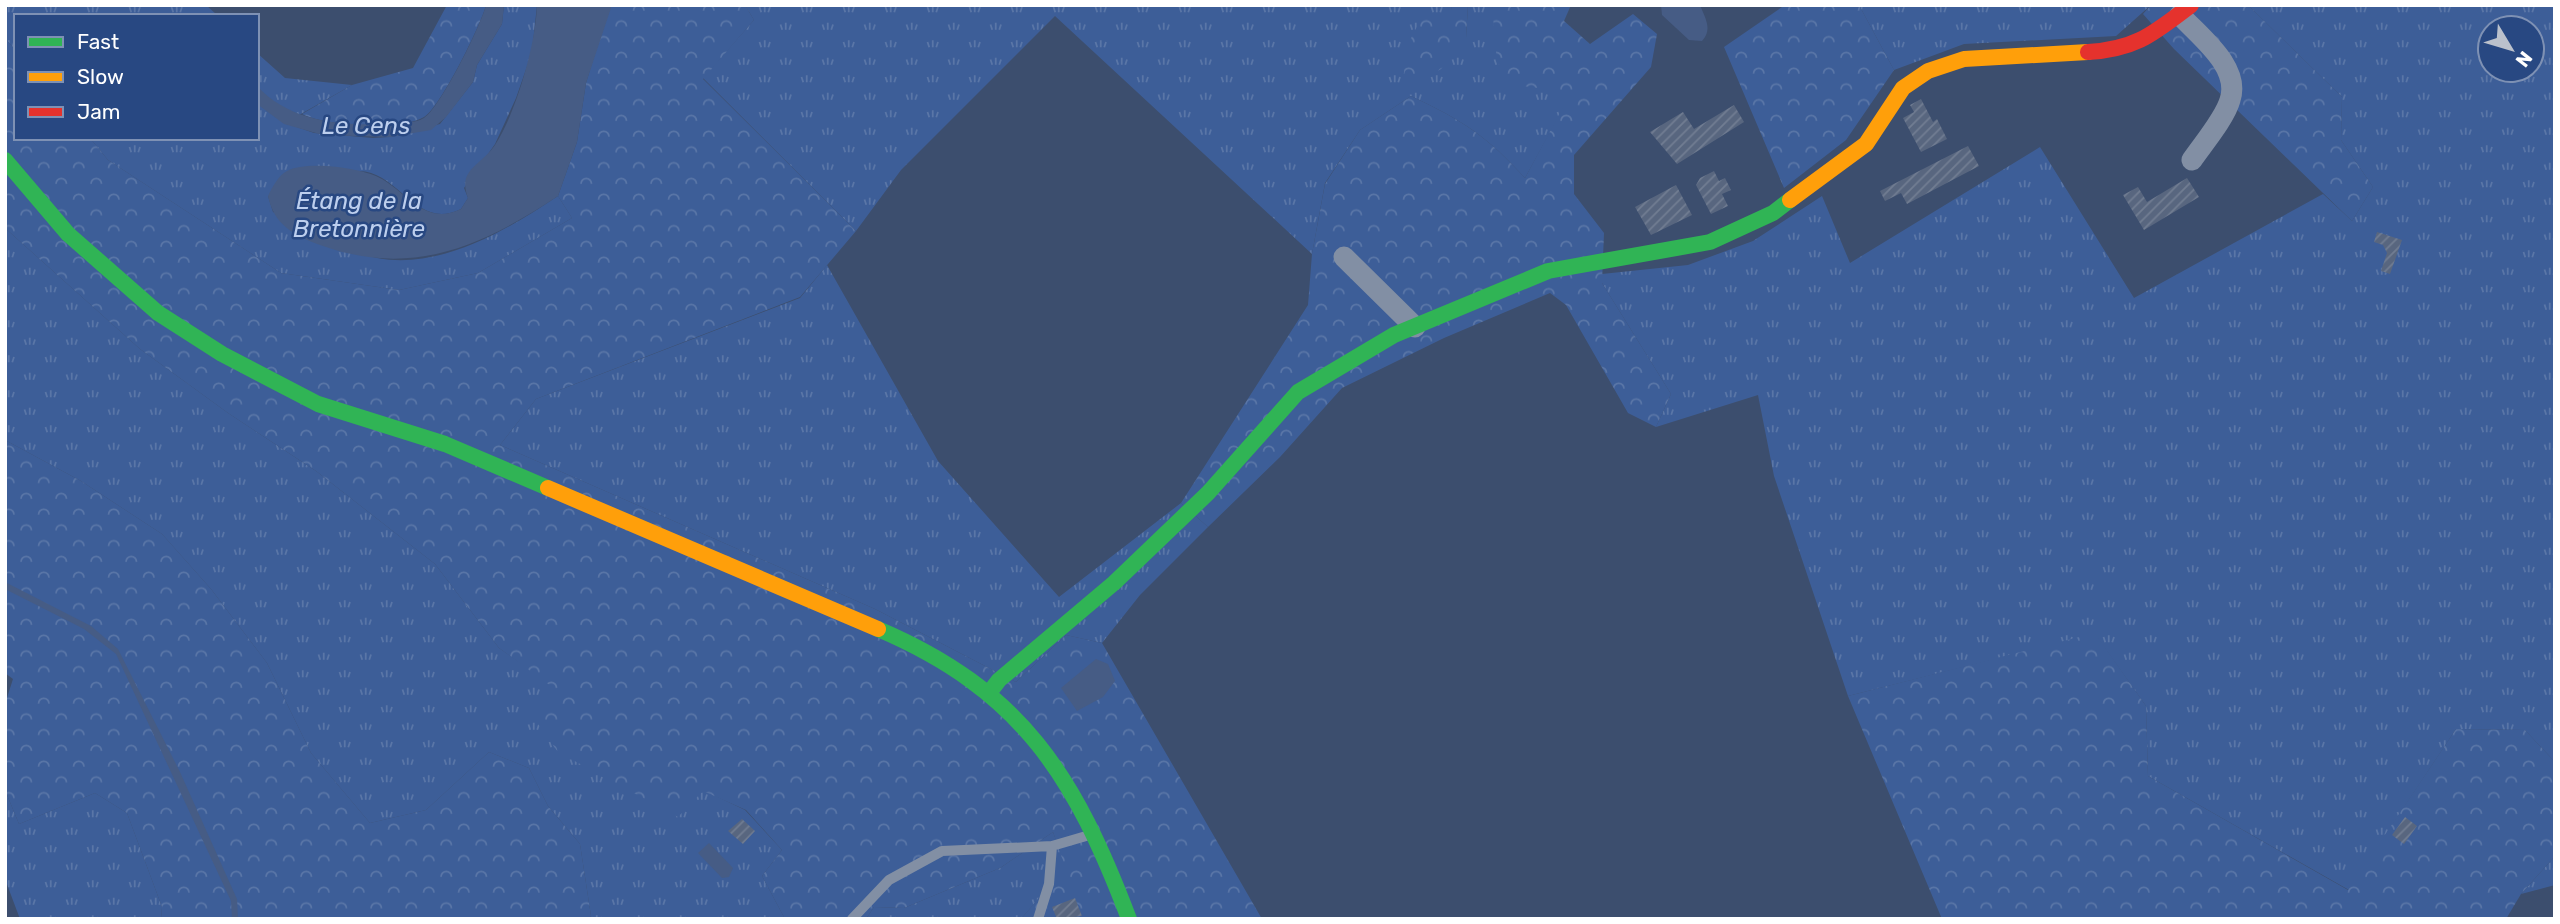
<svg xmlns="http://www.w3.org/2000/svg" width="2560" height="924" font-family="Rubik,sans-serif">
	<style>
		.grass { fill: url(#grass-tufts); fill-rule: evenodd }
		.forest { fill: url(#forest-crowns) }
		.water { fill: #465c85 }
		.building { fill: url(#building-hatch) }
		.lines { fill: none; stroke-linecap: round; stroke-linejoin: round }
		.lane { stroke: #828fa4; stroke-width: 10 }
		.street { stroke: #828fa4; stroke-width: 21 }
		.fast { stroke: #30b455; stroke-width: 16 }
		.slow { stroke: #ff9f0a; stroke-width: 16 }
		.jam { stroke: #e5322d; stroke-width: 16 }
		.labels { text-anchor: middle; stroke-width: 5; stroke-linejoin: round; paint-order: stroke }
		.water-label { font-size: 24px; font-style: italic; fill: #bdcfee; stroke: #284882 }
	</style>
	<defs>
		<pattern id="grass-tufts" width="24" height="20" patternUnits="userSpaceOnUse" patternTransform="scale(1.75)"><rect width="24" height="20" fill="#3d5e98"/><path d="M3 7l-1-3M5 7V3M7 7l1-3M15 17l-1-3M17 17v-4M19 17l1-3" fill="none" stroke="#5a76a7"/></pattern>
		<pattern id="forest-crowns" width="20" height="18" patternUnits="userSpaceOnUse" patternTransform="scale(1.75)"><rect width="20" height="18" fill="#3d5e98"/><path d="M2 6a3 3 0 1 1 6 0M12 15a3 3 0 1 1 6 0" fill="none" stroke="#5a76a7"/></pattern>
		<pattern id="building-hatch" width="6" height="6" patternUnits="userSpaceOnUse" patternTransform="scale(1.75)"><rect width="6" height="6" fill="#58667f"/><path d="M-1 1l2-2M0 6l6-6M5 7l2-2" fill="none" stroke="#717d92"/></pattern>
	</defs>
	<rect width="100%" height="100%" fill="#3c4e6e"/>
	<path class="grass" d="M5 5H206L218 16H16V51L5 38Z
		M504 5H537L532 52 516 98 495 144 464 188 468 198 461 209C416 231 400 172 359 171 343 171 287 191 268 196L273 212C299 224 352 254 377 258 441 270 507 230 558 196L572 218 478 273 399 290 281 273 108 160 90 138H257V53L285 78 352 85 285 123 314 133 373 138 390 137 440 124 473 82 477 65 502 24Z
		M745 5H1452L1451 15 1466 38 1468 5H1492L1495 17 1572 92 1525 178C1487 136 1462 120 1411 96L1360 130 1325 183 1312 254 1055 16 901 170 856 231 703 78 754 20Z
		M1859 5H2151L2116 36 1964 44 1894 70Z
		M2248 5H2555V762L2525 730 2456 729 2349 890 2148 776 2146 706 2095 634 1848 696 1774 476 1758 395 1656 427 1671 394 1602 283V274L1688 265 1753 241 1822 196 1850 263 2040 147 2134 298 2323 194 2352 221 2373 187 2341 140 2342 97ZM2490 28H2532V70H2490Z
		M5 228 140 349 228 413 316 471 435 564 499 648 703 790 745 810 782 850 762 876 785 919H587L591 916 580 844 548 806 529 768 489 752 426 810 370 823 311 753 267 663 211 589 162 534 81 481 5 440Z
		M827 265 938 461 1059 597 1181 503 1208 527 1140 595 1102 643 1066 635 1016 682 875 609 500 445 536 399 800 298Z
		M5 790 19 824 95 793 127 813 162 907 161 919H20L5 879Z
		M1053 832 1066 867 1021 919H866L874 907 904 908 1000 868Z
		M2555 856V885L2521 894Z"/>
	<path class="forest" d="M447 5H486C481 25 440 108 424 117 402 131 325 126 302 114L352 85 413 68Z
		M610 5H745L754 20 703 79 856 231 800 297 536 399 500 445 875 609 1016 682 1066 635 1102 643 1262 919H1021L1065 867 1053 832 1000 868 904 908 874 907 866 919H785L762 876 782 850 746 810 703 791 678 817 558 752 533 717 555 689 499 648 435 564 316 471 228 413 140 349 5 228V38L16 51V138H90L108 160 281 273 399 290 478 273 572 218 558 196 577 142 586 83Z
		M1452 5H1468L1466 38 1441 69 1414 85 1403 79 1408 44 1423 15H1450Z
		M1492 5H1571L1564 21 1590 44 1633 14 1657 34 1651 67 1574 155V194L1604 233 1602 283 1671 394 1656 427 1628 413 1566 305 1550 293 1444 338 1342 388 1280 457 1208 527 1181 503 1308 305 1312 254 1325 184 1360 130 1411 96C1462 120 1487 136 1525 178L1571 92 1515 85 1497 62Z
		M1785 5H1859L1894 70 1846 140 1784 188 1724 47Z
		M2151 5H2248L2342 97 2341 140 2373 187 2352 221 2174 49 2143 14Z
		M5 440 81 481 162 534 211 589 267 663 311 753 370 823 426 810 489 752 529 768 548 806 580 844 591 916 587 919H161L162 907 127 813 95 793 19 824 5 790V704L13 679 5 673Z
		M2095 633 2146 706 2148 776 2348 890 2456 729 2525 730 2555 762V856L2521 894 2506 919H1942L1848 696Z"/>
	<path class="water" d="M486 5H504L502 24 477 65 473 82 446 117 431 130 390 137 323 135 284 124 257 104V86C291 123 345 127 393 123 403 123 415 123 424 118 440 108 481 26 486 5Z
		M537 5H610L611 8 586 83 577 142 558 196C481 247 411 278 320 245 295 236 274 225 268 196 273 186 278 176 287 171 307 160 363 168 382 179 409 195 426 226 461 209L468 198C457 169 481 166 495 145 516 113 536 44 537 5Z
		M1661 5H1700C1705 18 1713 29 1702 41L1689 40 1662 15Z
		M5 582 91 626 118 649 180 772 237 899 238 919H232L231 901 116 654 84 629 5 589Z
		M1096 659 1108 664 1115 681 1103 697 1077 711 1061 688Z
		M709 843 733 868 729 877 722 878 698 853Z"/>
	<path class="building" d="M1921 99 1933 122 1937 119 1947 139 1921 152 1903 118 1914 112 1910 105Z
		M1734 105 1744 122 1677 164 1650 132 1683 112 1694 129Z
		M1968 146 1979 166 1907 204 1901 193 1885 201 1880 191Z
		M1714 171 1719 181 1725 178 1731 190 1722 194 1728 206 1711 214 1696 185 1700 178Z
		M2187 178 2199 197 2144 230 2123 195 2138 187 2147 202Z
		M1676 185 1692 215 1651 235 1635 207Z
		M2377 232 2402 240 2390 274 2381 271 2387 253 2383 245 2374 242Z
		M2405 817 2417 826 2404 844 2392 835Z
		M742 819 755 831 743 844 728 831Z
		M1075 898 1082 916 1057 919 1052 907Z"/>
	<g class="lines">
		<path class="lane" d="M852 919 889 880 942 851 1052 846 1093 834
			M1038 919 1049 884 1052 846"/>
		<path class="street" d="M2180 15C2200 37 2241 67 2230 100 2225 118 2203 144 2192 160
			M1344 257 1415 327"/>
		<path class="fast" d="M5 160 68 234 158 313 222 354 318 404 445 444 548 488
			M878 629C1023 691 1075 777 1129 919
			M989 693 999 680 1114 583 1208 493 1298 392 1394 335 1548 271 1710 242 1773 213 1790 200"/>
		<path class="slow" d="M1790 200 1866 144 1903 88 1928 71 1964 59 2088 52
			M548 488 878 629"/>
		<path class="jam" d="M2088 52C2137 49 2154 33 2191 5"/>
	</g>
	<g class="labels">
		<g class="water-label">
			<text x="366" y="134">Le Cens</text>
			<text x="359" y="209">Étang de la<tspan x="359" dy="28">Bretonnière</tspan></text>
		</g>
	</g>
	<rect width="2560" height="924" fill="none" stroke="#ffffff" stroke-width="14"/>
	<rect x="14" y="14" width="245" height="126" fill="#284882" stroke="#7e91b4" stroke-width="2"/>
	<rect x="28" y="37" width="35" height="10" fill="#30b455" stroke="#7e91b4" stroke-width="2"/>
	<text x="77" y="49" font-size="21" fill="#ffffff">Fast</text>
	<rect x="28" y="72" width="35" height="10" fill="#ff9f0a" stroke="#7e91b4" stroke-width="2"/>
	<text x="77" y="84" font-size="21" fill="#ffffff">Slow</text>
	<rect x="28" y="107" width="35" height="10" fill="#e5322d" stroke="#7e91b4" stroke-width="2"/>
	<text x="77" y="119" font-size="21" fill="#ffffff">Jam</text>
	<g transform="translate(2511 49) rotate(128)"><circle r="33" fill="#284882" stroke="#7e91b4" stroke-width="2"/>
	<path d="M0-5L12 26L0 18L-12 26Z" fill="#bbc1cc"/>
	<text y="-10" font-size="19" font-weight="bold" text-anchor="middle" fill="#ffffff">N</text>
	</g>
</svg>
